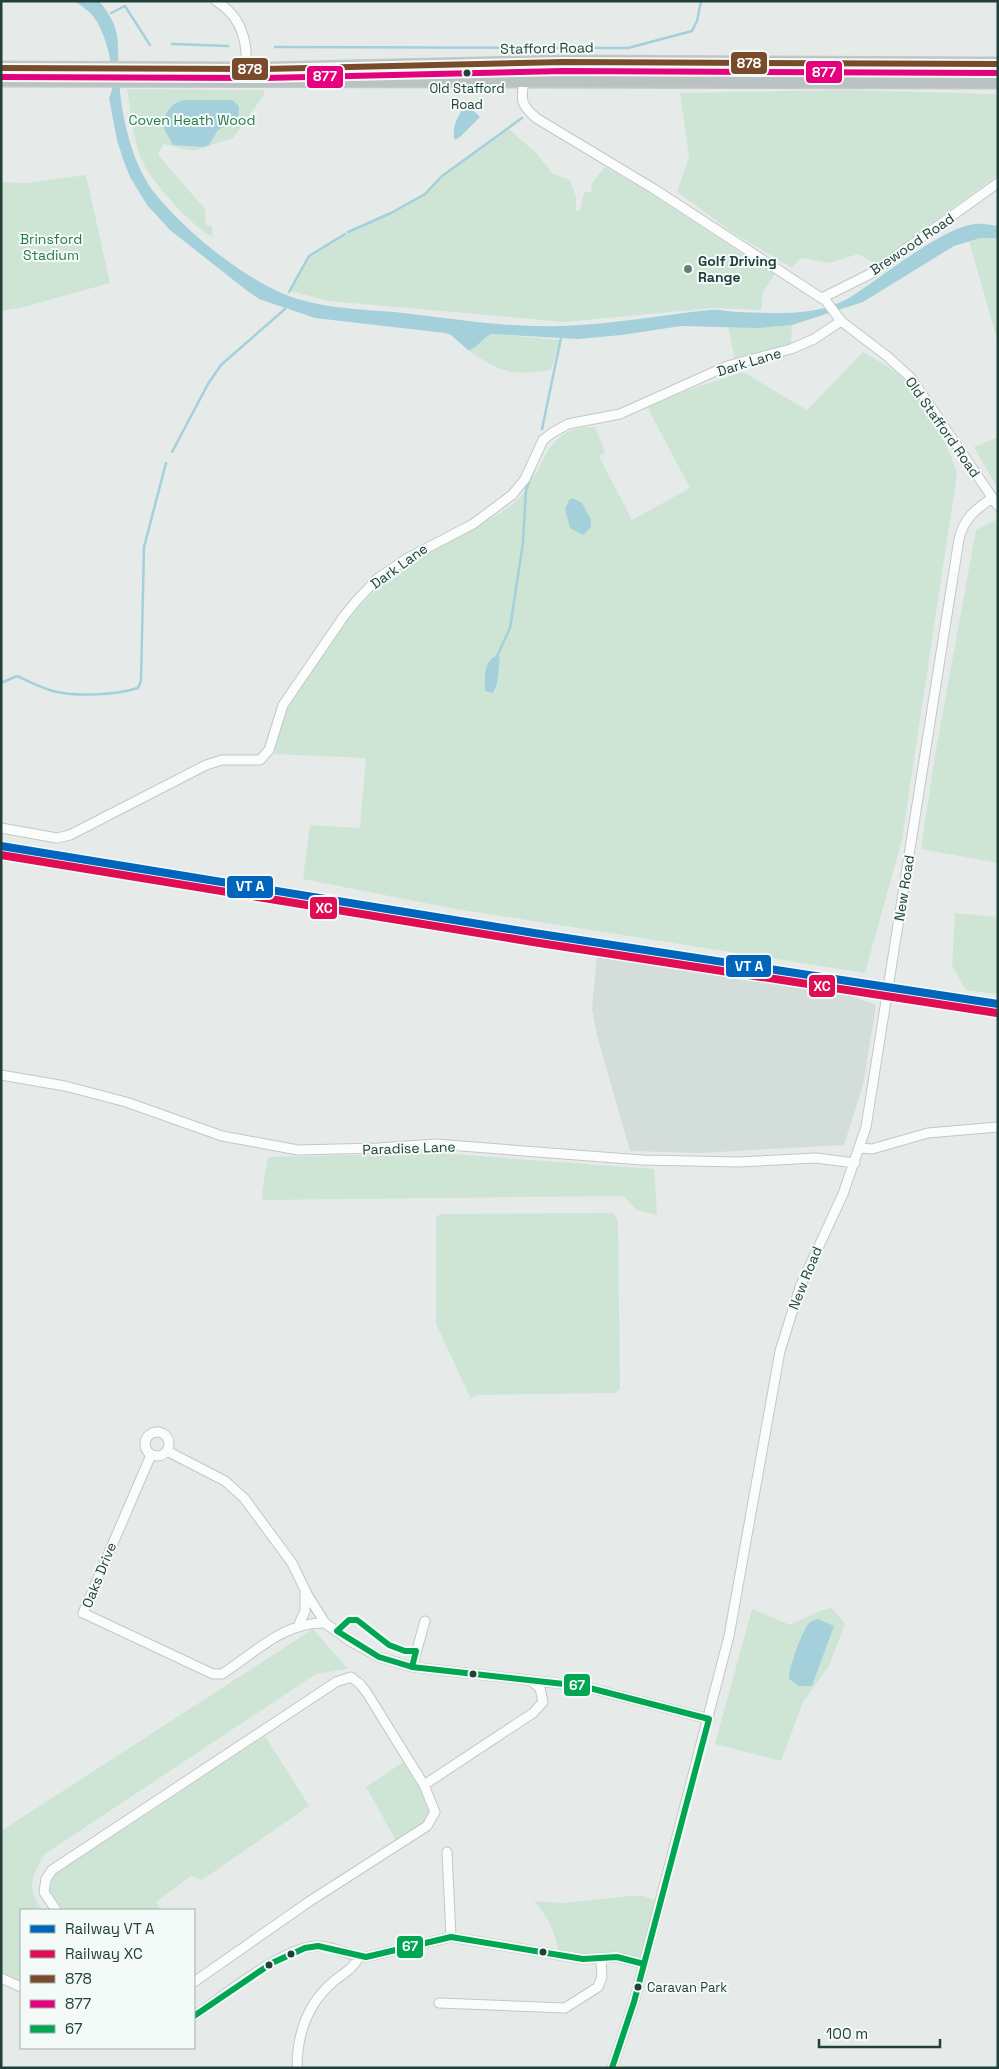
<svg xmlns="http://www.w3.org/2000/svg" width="999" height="2069" font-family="'Space Grotesk',sans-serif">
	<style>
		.built { fill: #d3ddd9 }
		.green { fill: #cee5d6; fill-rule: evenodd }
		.water { fill: #a4d0dc }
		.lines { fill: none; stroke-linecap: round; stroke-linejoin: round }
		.stream { stroke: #a4d0dc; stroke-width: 2.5 }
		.minor-casing { stroke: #c3c8c6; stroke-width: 11 }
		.highway-casing { stroke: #c1cac8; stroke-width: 15 }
		.minor { stroke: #fbfcfc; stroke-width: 9 }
		.highway { stroke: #bbc3c2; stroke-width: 12 }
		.bus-1-casing { stroke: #f4faf7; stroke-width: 10 }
		.bus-2-casing { stroke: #f4faf7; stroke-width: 10 }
		.bus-3-casing { stroke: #f4faf7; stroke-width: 10 }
		.bus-1 { stroke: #7a4b2a; stroke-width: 6 }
		.bus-2 { stroke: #e5007d; stroke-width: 6 }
		.bus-3 { stroke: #00a651; stroke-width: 6 }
		.rail-1-casing { stroke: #f4faf7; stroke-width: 11 }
		.rail-2-casing { stroke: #f4faf7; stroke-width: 11 }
		.rail-1 { stroke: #0065bd; stroke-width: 8 }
		.rail-2 { stroke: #df0d52; stroke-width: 8 }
		.bus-dot { fill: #21403a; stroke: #f4faf7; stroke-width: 2 }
		.poi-dot { fill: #667c77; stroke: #f4faf7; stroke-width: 2 }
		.labels { text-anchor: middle; stroke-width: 4; stroke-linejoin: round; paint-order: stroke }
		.bus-label { font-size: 13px; fill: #21403a; stroke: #f4faf7 }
		.street-label { font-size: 14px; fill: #21403a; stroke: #f4faf7 }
		.park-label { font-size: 14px; fill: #287a4e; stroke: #f4faf7 }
		.poi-label { font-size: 14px; font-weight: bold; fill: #21403a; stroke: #f4faf7; text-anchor: start }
		.line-badge { stroke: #f4faf7; stroke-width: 2 }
		.badge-label { font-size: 14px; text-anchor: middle; font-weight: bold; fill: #fff }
	</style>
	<rect width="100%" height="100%" fill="#e6ebe9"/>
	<path class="built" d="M597 954 844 993 876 1005 863 1085 844 1145 700 1153 630 1151 597 1035 592 1009Z"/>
	<path class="green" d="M127 89 264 90V95L233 138 194 151 163 144 158 155 205 209 206 224 212 227 213 237C193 228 155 185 144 165 133 142 131 114 127 89Z
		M841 90 998 94V175L876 264 858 254 830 263 801 258 792 268 735 234 677 192 689 157 680 93Z
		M509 129 536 153 553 174 570 180 576 197V211H580L584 192H591L592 183 605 167C664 199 717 239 775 274L763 292 761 310 713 308 565 322 329 301 290 291 295 278 309 256 331 241 391 213 425 194 442 176Z
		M86 175 110 283 24 307 1 311V182L26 183Z
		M980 238H998V343L969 241Z
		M728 325 759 328 792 325 791 346 735 360Z
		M492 334 560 340 551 370C512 376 501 373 468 350 478 349 482 337 492 334Z
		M863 352C879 361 898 371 910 386 927 409 950 446 957 474L902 840 865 973 450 908 303 879 310 825 360 828 366 758 275 754C276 744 276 734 279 724 283 710 295 694 304 682 332 638 362 596 405 566 438 543 482 528 513 504 548 476 538 426 595 427L605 452 599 456 632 520 690 488 647 407 688 390 743 372 807 410Z
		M998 437V485L996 486 974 447Z
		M997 519 998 520V863L921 849 935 755 976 530Z
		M955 913 998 917V994L966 990 952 966Z
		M438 1153 654 1169 657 1215 636 1210 624 1196 263 1200 262 1192 268 1157Z
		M612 1213 618 1220 620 1389 615 1393 477 1395 471 1399 436 1324V1218L440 1214Z
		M832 1608 845 1624 829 1666 803 1702 781 1761 715 1744 752 1609 790 1625 819 1611ZM800 1645 824 1651 818 1671 792 1659Z
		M313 1629 348 1669 316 1674 45 1854C31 1879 26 1885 42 1910H21V1982L1 1973V1831Z
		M265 1736 309 1806 202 1880 191 1876 156 1902 161 1910H62L49 1890 54 1874Z
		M408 1759 435 1812 427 1826 398 1844 366 1787Z
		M629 1896H643L659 1901 643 1962 558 1953C557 1933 547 1916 534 1901L564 1903Z"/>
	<path class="water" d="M75 1H99C125 32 116 46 119 81 122 119 132 166 157 196 186 231 234 270 275 290 311 308 355 309 395 312 449 318 505 328 559 326 610 325 660 315 710 310 719 309 728 312 738 312 775 313 816 317 849 298 880 279 941 228 975 224 982 223 990 225 998 226V238H980L954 246 863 302 792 325 759 328 681 326 622 335 578 339 492 334C482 337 478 349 468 350L451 335 445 333 315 318 259 299 246 290 170 230 147 205 130 177 123 159 117 140 109 98C119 80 106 32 93 16 88 10 81 6 75 1Z
		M186 100H232L239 106 238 119 218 130 209 145 203 147 173 145 162 125C166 112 171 102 186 100Z
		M464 109 474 111 480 117 460 137 455 140C451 132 457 114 464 109Z
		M572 498 582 503 591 520V527L583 535 570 528 565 509 569 500Z
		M496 656 500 657 497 684 493 693 485 691C485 678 483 662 496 656Z
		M818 1619 834 1626 812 1686H799L789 1679C788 1669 803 1628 810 1622 812 1621 815 1620 818 1619Z"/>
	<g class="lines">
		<path class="stream" d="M111 13 125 6 150 45
			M172 44 228 46
			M275 47 628 48 692 31 697 21 701 1
			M348 232 391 213 425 194 442 176 522 118
			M289 292 309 256 345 234
			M542 429 561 338
			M172 452 208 384 221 365 285 309
			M497 656 510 628 523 543 526 490 534 470
			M1 683 17 676C28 681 41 688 53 691 75 697 117 695 138 688L141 681 144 547 166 463"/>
		<g class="minor-casing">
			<path id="minor" d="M216 1C241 16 248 41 246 68
				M524 80C521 100 520 104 536 118L654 189 826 301 841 321 888 357 911 378 998 506
				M822 298 872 273 998 183
				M1 828 57 838 70 835 206 765 222 760H260L269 750 283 705 344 616 358 599 377 579 406 559 473 524 512 495 525 479 543 440 552 433 568 424 620 414 727 366 791 349 814 339 841 321
				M1 1075 65 1086 126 1102 222 1136 298 1150 378 1148 435 1144 642 1160 739 1162 816 1158 855 1163
				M860 1148 872 1149 928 1133 998 1127
				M145 1444a12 12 0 1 1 24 0a12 12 0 1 1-24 0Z
				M167 1451 225 1481 244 1498 292 1563 307 1594 325 1623 350 1641 379 1657 412 1667 582 1686 709 1719
				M151 1455 83 1613 213 1674H222C255 1653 283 1622 325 1623
				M299 1624 305 1611V1593
				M412 1667 425 1621
				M424 1785 533 1713 543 1702 540 1688 530 1680
				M447 1852 451 1937
				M56 1910 44 1892 46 1879 52 1870 336 1682 351 1677 360 1684 367 1693 424 1785 435 1812 427 1826 310 1901 194 1982
				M1 1978 21 1987
				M439 2003 565 2008 598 1987 602 1977 601 1959
				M194 2016C222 1997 286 1945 318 1946 335 1946 350 1957 366 1957L451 1937 583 1959 617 1957 644 1964
				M297 2068C297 2034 308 2003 334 1981 344 1973 353 1969 359 1957
				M612 2068 634 2002 729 1636 780 1351 800 1287 843 1194 866 1127 959 539C964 518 975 510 992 498"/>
		</g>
		<g class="highway-casing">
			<path id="highway" d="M1 68 265 69 564 62 998 64
				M1 80 998 82"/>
		</g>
		<use href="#minor" class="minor"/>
		<use href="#highway" class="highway"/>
		<g class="bus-1-casing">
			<path id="bus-1" d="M1 68 265 69 564 62 998 64"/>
		</g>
		<g class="bus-2-casing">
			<path id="bus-2" d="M1 77 265 78 564 71 998 73"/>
		</g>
		<g class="bus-3-casing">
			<path id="bus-3" d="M349 1620H357L389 1645 405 1651H416L412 1667 379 1657 337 1631Z
				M412 1667 582 1686 709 1719 634 2002 612 2068
				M194 2016 272 1963 305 1948 318 1946 366 1957 451 1937 583 1959 617 1957 644 1964"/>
		</g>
		<use href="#bus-1" class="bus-1"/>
		<use href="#bus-2" class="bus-2"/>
		<use href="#bus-3" class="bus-3"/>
		<g class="rail-1-casing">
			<path id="rail-1" d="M1 846 534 933 998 1004"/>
		</g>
		<g class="rail-2-casing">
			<path id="rail-2" d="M1 855 533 942 997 1013"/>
		</g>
		<use href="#rail-1" class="rail-1"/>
		<use href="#rail-2" class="rail-2"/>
	</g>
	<g class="bus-dot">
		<circle cx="467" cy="73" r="4.5"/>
		<circle cx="473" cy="1674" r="4.5"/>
		<circle cx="543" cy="1952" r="4.5"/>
		<circle cx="291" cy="1954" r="4.5"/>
		<circle cx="269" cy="1965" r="4.5"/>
		<circle cx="638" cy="1987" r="4.5"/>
	</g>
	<circle class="poi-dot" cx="688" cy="269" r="5"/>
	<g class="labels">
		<g class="bus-label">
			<text x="467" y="93">Old Stafford<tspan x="467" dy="16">Road</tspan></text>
			<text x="647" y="1992" text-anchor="start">Caravan Park</text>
		</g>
		<g class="street-label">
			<text transform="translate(547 48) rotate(-1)" y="5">Stafford Road</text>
			<text transform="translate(912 244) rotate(-34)" y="5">Brewood Road</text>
			<text transform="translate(749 362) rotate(-17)" y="5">Dark Lane</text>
			<text transform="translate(943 427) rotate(55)" y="5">Old Stafford Road</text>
			<text transform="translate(399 566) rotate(-36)" y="5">Dark Lane</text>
			<text transform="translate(904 888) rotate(-81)" y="5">New Road</text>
			<text transform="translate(409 1148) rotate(-2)" y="5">Paradise Lane</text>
			<text transform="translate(805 1278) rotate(-68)" y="5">New Road</text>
			<text transform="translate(99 1575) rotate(-68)" y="5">Oaks Drive</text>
		</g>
		<g class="park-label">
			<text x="192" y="125">Coven Heath Wood</text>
			<text x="51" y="244">Brinsford<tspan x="51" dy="16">Stadium</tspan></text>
		</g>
		<g class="poi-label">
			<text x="698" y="266">Golf Driving<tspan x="698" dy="16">Range</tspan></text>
		</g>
	</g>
	<g class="line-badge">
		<rect x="730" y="51" width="38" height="24" rx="5" fill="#7a4b2a"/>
		<rect x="231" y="57" width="38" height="24" rx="5" fill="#7a4b2a"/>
		<rect x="805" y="60" width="38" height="24" rx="5" fill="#e5007d"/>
		<rect x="306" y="65" width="38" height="24" rx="5" fill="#e5007d"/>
		<rect x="226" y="875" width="48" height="24" rx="5" fill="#0065bd"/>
		<rect x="309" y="896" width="29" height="24" rx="5" fill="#df0d52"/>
		<rect x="725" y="954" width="47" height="24" rx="5" fill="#0065bd"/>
		<rect x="808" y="974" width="28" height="24" rx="5" fill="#df0d52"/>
		<rect x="563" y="1673" width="28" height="24" rx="5" fill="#00a651"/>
		<rect x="396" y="1935" width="28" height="24" rx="5" fill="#00a651"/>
	</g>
	<g class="badge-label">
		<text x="749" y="68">878</text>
		<text x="250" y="74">878</text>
		<text x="824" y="77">877</text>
		<text x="325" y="81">877</text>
		<text x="250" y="891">VT A</text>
		<text x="324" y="913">XC</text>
		<text x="749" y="971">VT A</text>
		<text x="822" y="991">XC</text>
		<text x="577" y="1690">67</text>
		<text x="410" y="1951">67</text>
	</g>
	<rect width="999" height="2069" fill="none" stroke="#21403a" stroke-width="5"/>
	<rect x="20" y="1909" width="175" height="140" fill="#f4faf7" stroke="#a0b0ab"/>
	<rect x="30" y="1925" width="25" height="8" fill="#0065bd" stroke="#a0b0ab"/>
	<text x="65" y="1934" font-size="15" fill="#21403a">Railway VT A</text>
	<rect x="30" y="1950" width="25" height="8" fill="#df0d52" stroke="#a0b0ab"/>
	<text x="65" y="1959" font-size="15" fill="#21403a">Railway XC</text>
	<rect x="30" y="1975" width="25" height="8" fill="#7a4b2a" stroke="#a0b0ab"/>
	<text x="65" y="1984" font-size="15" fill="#21403a">878</text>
	<rect x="30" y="2000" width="25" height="8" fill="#e5007d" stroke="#a0b0ab"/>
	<text x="65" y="2009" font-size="15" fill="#21403a">877</text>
	<rect x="30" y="2025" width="25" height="8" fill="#00a651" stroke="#a0b0ab"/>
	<text x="65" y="2034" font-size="15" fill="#21403a">67</text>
	<path d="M819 2039v8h121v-8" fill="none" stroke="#21403a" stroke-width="2.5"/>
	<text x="826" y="2039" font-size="15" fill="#21403a" stroke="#f4faf7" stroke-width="4" paint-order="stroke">100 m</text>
</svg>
